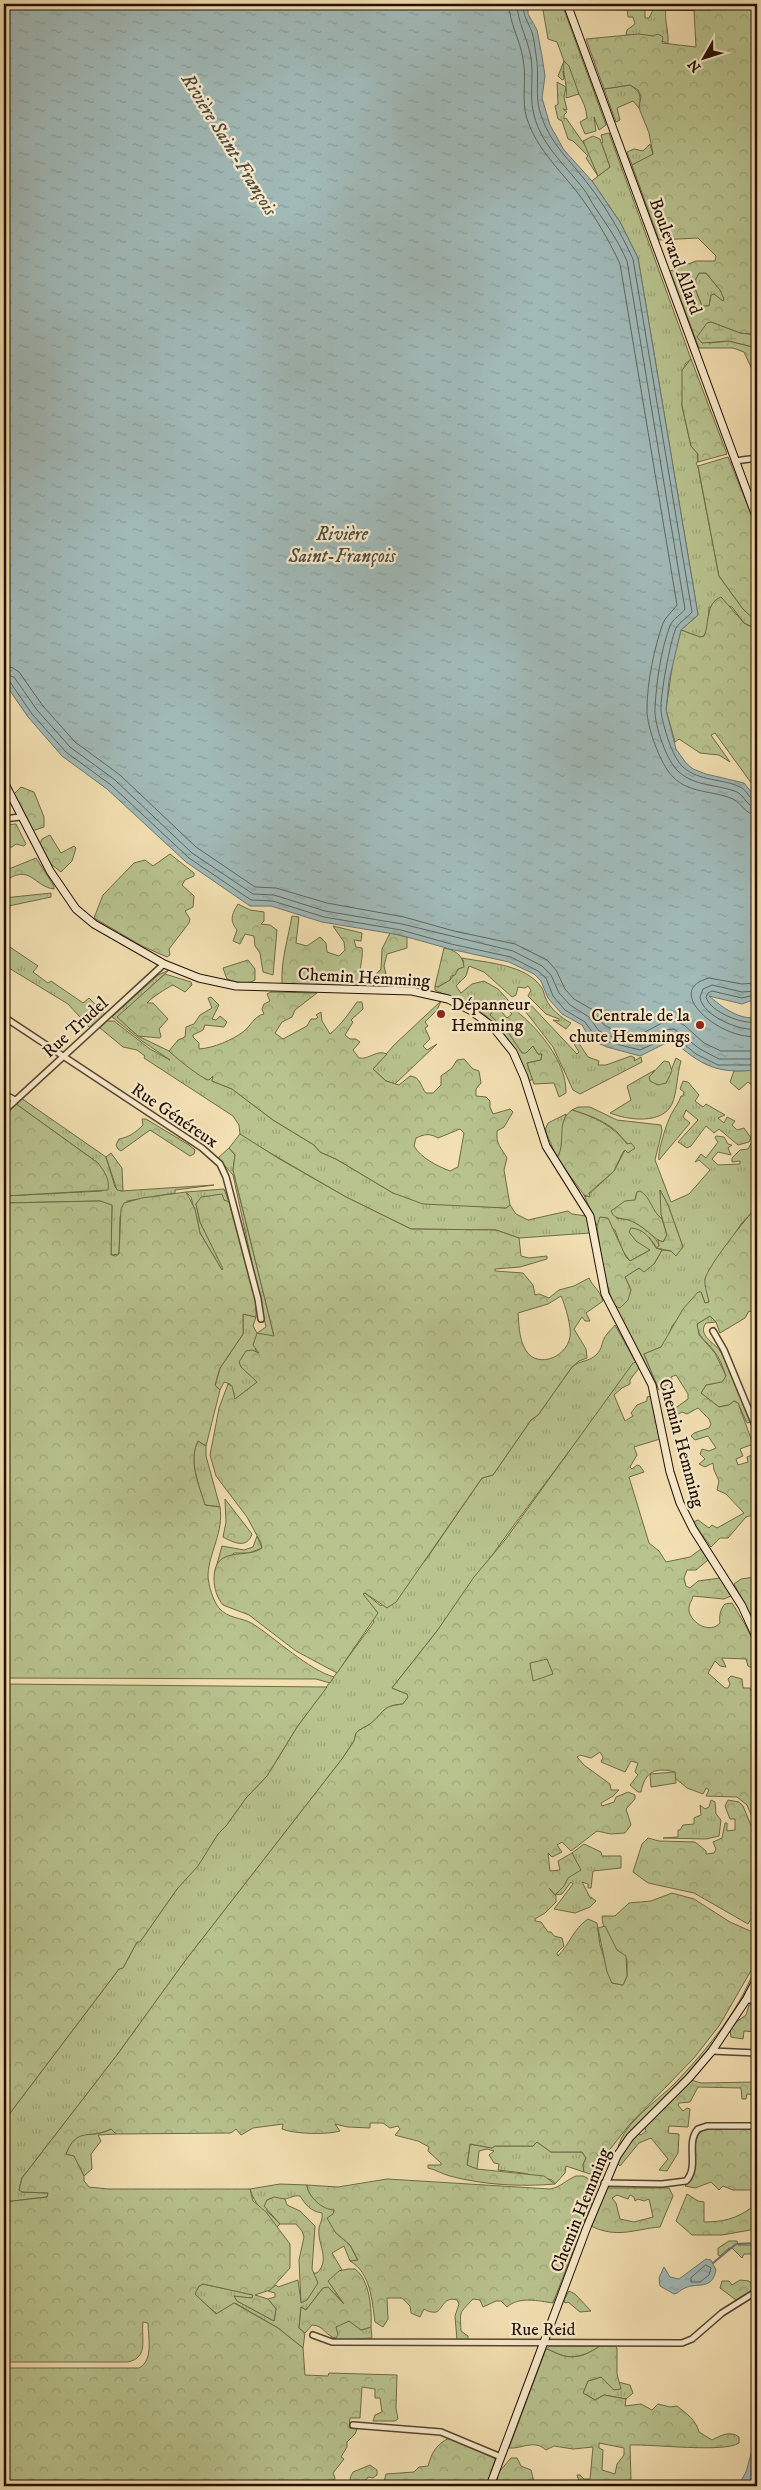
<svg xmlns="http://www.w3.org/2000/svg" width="761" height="2490" font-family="'IM FELL DW Pica',serif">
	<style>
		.grass { fill: url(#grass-tufts); stroke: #6e6a47 }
		.forest { fill: url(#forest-crowns); stroke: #6e6a47; fill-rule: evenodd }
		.wetland { fill: url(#wetland-marsh); stroke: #6e6a47 }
		.green { fill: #b8c38e; stroke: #6e6a47 }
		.water { fill: url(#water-ripples); stroke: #6f766e }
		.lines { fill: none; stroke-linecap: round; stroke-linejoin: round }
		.shore { stroke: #62655c; stroke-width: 1 }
		.stream { stroke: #6f766e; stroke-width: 2 }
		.street-casing { stroke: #58442c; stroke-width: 8 }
		.secondary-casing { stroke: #241000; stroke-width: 9 }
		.street { stroke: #f7ebcd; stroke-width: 5 }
		.secondary { stroke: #f7ebcd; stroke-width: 7 }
		.poi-dot { fill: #8f2418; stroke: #f7ebcd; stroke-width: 2 }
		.labels { text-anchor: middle; stroke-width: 4.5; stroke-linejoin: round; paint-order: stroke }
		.street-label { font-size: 18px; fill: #241000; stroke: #f7ebcd }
		.poi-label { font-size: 18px; fill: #241000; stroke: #f7ebcd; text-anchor: start }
		.water-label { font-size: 19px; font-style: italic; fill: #504c40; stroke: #f7ebcd }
	</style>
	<defs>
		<pattern id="grass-tufts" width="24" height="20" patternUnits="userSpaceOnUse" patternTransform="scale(1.25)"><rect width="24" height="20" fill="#b8c38e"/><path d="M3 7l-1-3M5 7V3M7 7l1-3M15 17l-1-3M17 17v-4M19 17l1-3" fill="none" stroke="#9ea679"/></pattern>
		<pattern id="forest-crowns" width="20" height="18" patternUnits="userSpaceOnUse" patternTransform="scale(1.25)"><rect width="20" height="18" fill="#b8c38e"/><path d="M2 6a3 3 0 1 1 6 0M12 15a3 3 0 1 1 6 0" fill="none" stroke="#9ea679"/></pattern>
		<pattern id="wetland-marsh" width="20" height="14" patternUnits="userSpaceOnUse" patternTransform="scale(1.25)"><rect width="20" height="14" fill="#b8c38e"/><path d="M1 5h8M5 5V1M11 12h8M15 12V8" fill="none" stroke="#9ea679"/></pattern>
		<pattern id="water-ripples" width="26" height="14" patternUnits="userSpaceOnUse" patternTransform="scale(1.25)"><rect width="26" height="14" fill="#a1bab8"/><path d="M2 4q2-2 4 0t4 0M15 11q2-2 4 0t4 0" fill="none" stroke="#8a9f9c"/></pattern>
	</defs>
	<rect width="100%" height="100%" fill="#f3e0b2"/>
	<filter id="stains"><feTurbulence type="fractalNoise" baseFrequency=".004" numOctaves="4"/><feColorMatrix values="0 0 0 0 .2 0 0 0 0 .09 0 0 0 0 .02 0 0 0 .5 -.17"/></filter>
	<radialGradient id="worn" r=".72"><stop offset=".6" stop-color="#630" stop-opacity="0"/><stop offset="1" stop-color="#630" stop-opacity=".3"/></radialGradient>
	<path class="grass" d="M542 4H562L606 125 599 130 594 117 596 131 585 134 580 122 587 118C586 100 573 85 563 71L564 79 562 80 558 76 564 61 557 42 548 39Z
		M645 8V18H649L654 8 666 9C664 21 669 30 668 44L653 36 626 35 627 30 635 24 633 17H628L627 9Z
		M557 82 566 87 564 97 567 110 563 109 567 112 564 115V119L566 118 589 151 598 176 610 167 601 143 603 142 601 135 609 133 691 359 685 364 682 406 691 446 698 454V462L696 463 698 467 719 576 743 609 757 622V627L754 628 744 623 732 607H709L708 628 704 636 700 637 681 630 698 615 638 258 620 222 592 181 598 176 586 158 588 156 573 141 568 139 562 121 558 119 555 106 558 104Z
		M630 85C641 92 641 96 639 108L633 101 617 108 620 120 616 122 604 89Z
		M650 144 653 155 632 165 627 152 634 149 643 151Z
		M699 273H706L720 290 725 299 722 301 714 294 711 295 709 306H702L693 284Z
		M4 943 38 966 33 972 48 983 51 981 83 1003 89 998 105 1014 90 1028 68 1004 4 965Z
		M462 958C487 963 526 964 542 988 544 991 544 995 546 999 550 1008 561 1018 571 1023L566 1029 553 1020 559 1021V1019L546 1014 528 996 531 990 528 986 525 988 518 987 516 995 512 997 484 972 469 966 466 976 456 986 461 993 472 984 484 981 498 989 509 1001 506 1008 500 1010 495 1009 490 1015 508 1032 522 1052 533 1046 538 1054H542L541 1060 527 1063 533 1079 529 1081C516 1046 497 1019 464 1001 455 997 443 995 435 990V986L438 987 450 980 464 962Z
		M169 970 118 1017 138 1036 169 1051 207 1080 213 1076 212 1081 232 1089 273 1120 314 1145 320 1152 336 1159 393 1193 462 1205 506 1208 510 1205 516 1214 528 1220 568 1211 572 1214 586 1216 590 1233 519 1238 496 1230 411 1229 346 1197 248 1140 240 1134 239 1125 233 1116 144 1058 145 1056 137 1050 123 1047 100 1028 107 1021H114L150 1049 170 1060 142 1041 112 1017 158 975Z
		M441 1001 437 1010 425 1022 428 1026 425 1028 430 1039 423 1046 427 1050 437 1044 395 1084 386 1081 373 1069 394 1045Z
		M522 1001 528 1002 577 1054 579 1052 571 1039 574 1036 588 1057 599 1061 598 1065H606L631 1056 635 1058 634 1061 641 1057 642 1062 580 1094 573 1090 553 1047 522 1007Z
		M676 1058 681 1061C677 1074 677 1093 672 1104 662 1125 627 1120 610 1113L631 1100 627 1086 655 1070 652 1073 666 1083Z
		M757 1070V1090L748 1082 739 1090 730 1082 734 1071Z
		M683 1081 688 1082 699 1095 695 1101 703 1107 706 1104 725 1115 718 1118 724 1123 727 1117 735 1121 732 1125 737 1130 744 1128 751 1138 749 1142 738 1145 719 1129 714 1133 706 1126 691 1146 687 1148 678 1142 698 1120 686 1110 683 1117 690 1123 659 1160C657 1153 667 1121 672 1113 675 1107 679 1103 681 1096H683L684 1092 680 1089Z
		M21 1098 106 1157 115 1187 121 1191 214 1185 175 1190V1193L127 1201 120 1217 119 1254 111 1255 112 1206 100 1201 4 1203V1196L102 1191 98 1163 16 1104Z
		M578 1107H590L617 1120 661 1125 662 1131 655 1160 671 1202 689 1194 710 1170 699 1160 695 1162 701 1154 706 1158 718 1142 715 1138 716 1136 724 1137 728 1144 732 1145 728 1148 731 1155 718 1152 712 1159 718 1165 740 1164V1161L732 1162V1158L740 1150 748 1149 752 1142 757 1145V1207L741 1224 705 1279 709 1302 705 1303 701 1292 672 1326 669 1336 661 1347 644 1354 659 1390 613 1305 631 1290 625 1277 635 1270 654 1264 662 1250 671 1251 683 1247 668 1205 660 1190 662 1219C650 1212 652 1199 637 1192L635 1200 616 1218C621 1219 628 1219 632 1221 640 1225 658 1238 659 1246L657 1248 649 1237 650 1250 630 1261 622 1250 615 1230 600 1222 597 1226 584 1195 586 1197 614 1171 625 1150 628 1152 635 1148C626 1144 623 1138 617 1132 604 1120 588 1115 572 1110Z
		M566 1114C561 1129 565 1145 557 1158L545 1130 548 1123Z
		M229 1148 235 1155 233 1170 274 1336 255 1349 258 1354 241 1367 258 1382 235 1399 230 1384 224 1382 220 1390 215 1386 220 1368 243 1334V1314L256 1317 253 1326 257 1333 266 1327 233 1175 218 1158Z
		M224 1189 229 1202 224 1200 196 1204 200 1222 224 1269 222 1270 200 1233 191 1197 186 1192Z
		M710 1316 716 1322 706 1323C697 1335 714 1342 720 1351 733 1369 742 1401 751 1422L747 1423 738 1403 734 1401 729 1405 719 1407 701 1393 706 1385 716 1383 726 1376C723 1368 720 1358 714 1351 707 1341 697 1337 697 1324Z
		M615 1325 639 1368 636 1362 517 1521 437 1631 392 1688 407 1694 408 1697 403 1704C381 1706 385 1712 370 1724 365 1727 360 1729 356 1733L354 1741 342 1759 185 1961 117 2055 22 2178 19 2190 22 2192 48 2193 47 2197 4 2202V2121L119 1969 123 1968 137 1942 142 1939 177 1889 200 1862 218 1834 226 1826 246 1798 267 1776 297 1727 374 1622 362 1594 365 1593 381 1606 425 1561 482 1478 493 1475 531 1420 538 1415 572 1367C580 1360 589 1362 596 1355 603 1349 601 1341 607 1334 609 1331 613 1328 615 1325Z
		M198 1441 206 1446V1456L220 1507 205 1505C199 1486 188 1460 198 1441Z
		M257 1536 262 1548 249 1553H234L215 1571 222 1546 244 1550 253 1547Z
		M711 1800 715 1802 716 1814 721 1820 719 1836 706 1839 663 1838 678 1837V1830H680L683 1825 694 1824V1818L701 1815 700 1805 705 1809 709 1807Z
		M584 1844 601 1852 602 1856H621V1868L593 1871 591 1888H588V1884L582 1882 591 1899V1897L596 1901 590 1907 575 1913 554 1909 573 1884 571 1882 562 1894 555 1895C565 1885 576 1867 572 1853Z
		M757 1960V1971L754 1979 716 2040 699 2062 618 2147C625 2122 656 2102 674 2084 705 2052 746 2003 757 1960Z
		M111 2129 116 2134 98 2135 101 2141 91 2154 92 2169 84 2176 78 2164 66 2154C77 2124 88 2141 111 2129Z
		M537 2142 551 2152H582L586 2158 583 2165 584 2172 566 2166 565 2173 555 2184 552 2180 523 2173 498 2170 499 2164 494 2163 489 2155 494 2151 487 2149 479 2151 477 2169 467 2166 470 2144 492 2148 495 2146H533Z
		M280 2184 307 2185C308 2198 323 2206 334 2209L335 2232 350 2245 358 2261H350L344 2246 332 2253 342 2270 339 2271 336 2295 344 2304 331 2290 323 2288 306 2310 301 2307 299 2328 305 2333 303 2348 278 2328 235 2303 217 2314 194 2294 199 2286 203 2284 254 2295 252 2298 235 2297 237 2301 274 2321 276 2309 268 2299 275 2297V2293L268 2291 276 2285 278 2287 298 2280 301 2302 314 2273H317C331 2259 317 2245 319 2228 320 2223 323 2219 322 2213 310 2211 306 2205 300 2196 293 2195 289 2199 283 2199 277 2199 274 2197 267 2200V2211L280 2224 276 2228C266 2215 254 2204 250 2189Z
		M349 2321 361 2330 371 2327 372 2338 340 2340 331 2338H336L335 2327Z
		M550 2346H600C588 2354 575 2360 561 2355 555 2353 551 2350 546 2349Z
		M601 2377 607 2383 619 2384 618 2382 630 2385 633 2393 626 2399 604 2395 595 2400 583 2393 588 2381Z"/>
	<path class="forest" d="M695 4H757V335L740 333 711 322 704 327 709 343 729 341 757 348V380L744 352 733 348H699L670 271 696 261H715L716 256 698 238 659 240 632 165 653 154 649 133 639 108 641 96 638 90 630 85 604 89 586 39 639 34 653 36 658 34 663 37 662 43 696 47 694 10H711L710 4ZM699 273H706L720 290 724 299 723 301 714 294 711 295 709 306H702L693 284Z
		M564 61 569 66 579 94 566 98C568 85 562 74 564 61Z
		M593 136 600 139 610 167 598 176 583 141Z
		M691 359 727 454 698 462V454L691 446 682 406V370Z
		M728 457 757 528V622L743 609 719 576 698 466Z
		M721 597 744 623 754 628 757 627V788L752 784 715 733 711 735 730 762 719 755 700 753 679 739 675 742 666 710 673 660 681 630 700 637 704 636C710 623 705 603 721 597Z
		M21 787 34 792 44 817V827L32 831 13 795Z
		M16 824 26 844 24 846 16 844 12 847 4 848 6 837 4 825Z
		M50 835 61 853 74 846 76 848 72 861 61 872 51 864 40 844 42 839Z
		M170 854 194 873V876L185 880 182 885 194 896 193 907 185 911 190 919 189 923 169 949 170 955 167 957 142 946 94 918 103 895 134 863 145 860 153 866Z
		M36 858 54 886V889C34 887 30 862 4 882V871Z
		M51 893V897L4 907V898Z
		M238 904 250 910 264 912V921L261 924 270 925 277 930 273 975 263 972 260 953 255 946 254 936 245 934 240 944 233 941 237 930C229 920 232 914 238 904Z
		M292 916 299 917 296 943 307 946 320 937 326 943 327 952 339 956 345 950 344 942 333 926 362 933 361 941 354 940 356 947 362 948C364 961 356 971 363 987L282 984C281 959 288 939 292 916Z
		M390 933 407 937V948L387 954 384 966 387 978 398 979 401 986H374L372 984 374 976 381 969 382 949Z
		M444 948C455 950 463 955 464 967L458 969 455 975 451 976 450 980 438 987 435 986Z
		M248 960 255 969V980C248 985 235 982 227 979L223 968Z
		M165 974 191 982 192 985 185 992 173 985C168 987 151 998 147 1003H153L168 1019 159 1029 161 1036 160 1038 138 1036 117 1017Z
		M271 992 317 993 295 1010 292 1017 282 1022 275 1033 283 1039 307 1026 311 1019H316L318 1017 316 1015 321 1012 322 1021 330 1034C342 1024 349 1013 357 1002H362L363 1009 351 1020 353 1022 345 1035 350 1039H356L360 1042 353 1050 359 1058C369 1060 377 1049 387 1054L373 1069 386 1081 399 1085 410 1076C421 1077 420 1086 426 1093H433L441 1085V1076L452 1068 457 1060 464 1059 473 1069 479 1071 481 1083 476 1089V1096L486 1097 490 1101V1107L493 1114 510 1109 513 1112 504 1127 497 1131C496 1145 501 1147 507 1158L504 1170 510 1205 506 1208 423 1204 393 1193 336 1159 320 1152 314 1145 273 1120 232 1089 212 1081 213 1076 209 1080C202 1079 176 1058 169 1051L178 1040 185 1037 186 1027 194 1024 200 1015 212 1008 208 998 211 997 219 1005 212 1019 216 1020 220 1016 227 1022 224 1027 205 1025 203 1030 193 1035V1037L199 1043V1049C214 1048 232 1040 243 1032 251 1026 254 1016 264 1014L262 1009 264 1004 270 1001 267 994ZM460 1129 464 1133 458 1167 450 1171C437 1166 421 1158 414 1146L416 1138C425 1134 429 1133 438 1138Z
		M511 1007C536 1025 567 1061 566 1093L559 1097 554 1083 534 1084 527 1063 541 1060 542 1054H538L533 1046 526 1053H522L508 1032 490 1015 495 1009 500 1010 507 1018 512 1014 507 1009Z
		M664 1061 669 1062 672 1071 666 1083 658 1085 650 1081 649 1077Z
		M16 1104 98 1163C104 1171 110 1179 108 1190L4 1196V1113Z
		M572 1110C595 1117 612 1125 627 1144L631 1143 635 1148 628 1153 625 1150 623 1152 614 1171 589 1193 590 1197 584 1195 557 1158C567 1142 555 1122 572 1110Z
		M142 1119H146L189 1145 195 1150 194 1154 190 1156 150 1130 121 1151 118 1149 116 1145 119 1139C129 1137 135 1133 143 1125Z
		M240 1134 278 1158 346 1197 411 1229 496 1230 519 1238 521 1256 529 1258 547 1256V1259L520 1267 495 1269V1271L523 1273 533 1285 535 1295 539 1294 549 1298 559 1290 574 1286 589 1278C593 1287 599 1289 603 1301L586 1313 590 1321H585L582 1317 574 1329 586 1349 587 1358 579 1361 572 1367 538 1415 531 1420 493 1475 482 1478 396 1602 387 1608 365 1593 363 1594 378 1613 337 1673 296 1651 249 1615 223 1605C217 1598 214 1588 214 1579 214 1544 247 1560 262 1548L261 1543 247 1517 216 1476 210 1455 219 1408 228 1384 232 1386 235 1399 257 1382 241 1367 239 1362 246 1351 252 1350 259 1353 253 1345 257 1333 274 1336 233 1170 235 1155 229 1148ZM561 1296C565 1304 572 1328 570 1337 566 1359 534 1370 524 1347 519 1337 519 1324 518 1313L548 1304Z
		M111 1153 122 1168 123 1191 117 1190 106 1157Z
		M640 1191C651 1197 652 1212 662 1219L667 1235 663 1242 658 1240C650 1234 640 1224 631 1221 623 1217 615 1221 611 1211L625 1201 635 1200 637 1192Z
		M186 1192 195 1209 200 1233 222 1270 223 1269 200 1222 196 1204 201 1197 222 1194 224 1200 229 1202 256 1300V1317L243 1314V1334L220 1368 215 1385 220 1390 206 1446 198 1441C188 1461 199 1485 205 1505L220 1507C224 1532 209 1552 208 1575 208 1584 213 1601 219 1608 228 1619 242 1617 253 1624 275 1638 309 1670 334 1677L330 1683 316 1679 4 1678V1203L100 1201 112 1205 111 1255 116 1256 119 1254 121 1209 124 1203 142 1198Z
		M757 1207V1312L754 1313 749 1311 745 1318 720 1333 716 1322 710 1316 697 1324 699 1335 715 1353 726 1376 722 1382 706 1385 701 1393 719 1407 729 1405 734 1401 738 1403 753 1444 740 1449 743 1456 736 1459 738 1465 748 1462 747 1457 757 1453 756 1514 746 1517 728 1538H720L711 1547 693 1522 698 1520 709 1528 712 1525 717 1528 744 1513 726 1494 717 1490 719 1481 714 1470 713 1463 705 1467 699 1464 705 1459 700 1454 702 1449 709 1451 716 1448 708 1436 695 1440 691 1436 694 1433 709 1428 711 1424 709 1419 698 1408 687 1414 682 1412 671 1418 666 1415 688 1399V1394L676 1375 671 1377 673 1381 659 1390 644 1354 661 1347 683 1309 698 1292H701L705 1303 709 1302C708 1296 704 1286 705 1279 708 1266 746 1218 757 1207Z
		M600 1217 608 1218 626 1257 630 1261 650 1250 636 1241 629 1232 631 1228C644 1229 650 1238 656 1248L662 1250 654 1264 644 1272 639 1268 625 1277 631 1290 628 1300 620 1308 613 1305 603 1270 597 1226Z
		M636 1362 639 1368 630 1380V1384L622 1388 614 1395 625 1421 633 1416 631 1413 637 1405 647 1401V1397L652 1396 660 1439 634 1447 637 1455 630 1467 632 1469 637 1465 640 1466 644 1472 629 1477 649 1543 659 1551 666 1562 690 1557 701 1549 708 1560 696 1570H687L684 1578 686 1586 690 1588 698 1581 720 1578 731 1596 724 1599 693 1596C692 1601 688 1605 689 1611 692 1624 710 1634 720 1623 719 1617 720 1609 725 1604L732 1603C744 1623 757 1640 757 1665L752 1668 748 1666 746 1659 722 1658 726 1667 720 1666 715 1661 708 1673 725 1688H728L730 1684 728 1679 731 1676 742 1679 743 1688H750L751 1691 757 1692 755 1824 747 1805 737 1797 706 1796 709 1790 706 1788 703 1794 687 1788 675 1778V1772C656 1767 645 1771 641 1792H638L630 1785 638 1775 635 1772 638 1763 631 1761 625 1772 601 1762 603 1757 600 1752 591 1758 580 1755 577 1757 584 1765 610 1784 611 1790H619L613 1796 601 1803 602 1806 614 1802 616 1797 628 1792 635 1795V1799L626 1809 631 1825 625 1833 611 1834 597 1831 571 1851 562 1842 557 1845 562 1852 552 1857 548 1853 550 1871 560 1870 558 1861 572 1853 581 1870 568 1878 564 1886 555 1895 549 1888 556 1896V1902L545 1913 535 1919V1921L541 1922 548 1932H551L554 1936 562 1938 564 1946 557 1953 558 1956C570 1944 573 1929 588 1919L597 1923 600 1945 612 1983 623 1985 627 1976V1959C614 1951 602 1930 602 1916H615L629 1903 651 1901 672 1893 694 1899 730 1922 757 1934V1950L752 1969 719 2026 694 2058 630 2124 607 2153 596 2176 584 2172 583 2165 586 2158 582 2152H551L537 2142 533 2146H495L492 2148 470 2144 467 2165 477 2169 544 2176 555 2184C522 2187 483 2185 450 2176 442 2174 437 2170 428 2168V2165H441V2163L428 2151 429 2147 418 2141 398 2136 395 2135 400 2129 398 2126 390 2128 383 2123H370V2128L348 2127 335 2124 340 2131C327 2135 294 2134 282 2129L283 2124 253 2128 241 2135 236 2129 231 2133 116 2134 111 2129C89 2140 77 2126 66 2154L74 2156 84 2176V2181L89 2187 108 2189H250L253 2201 266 2212 290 2244V2268L270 2290 255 2295 268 2299 276 2309 274 2321 237 2301 234 2296 252 2298 253 2295 203 2284 199 2286 195 2294 216 2314 234 2303 278 2328 303 2348 305 2375 328 2376 329 2373 397 2375 396 2408 398 2419 395 2421H373L375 2415 382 2412 380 2398H375V2389L362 2387 360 2418H350L349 2428 357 2429 355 2434 347 2442V2447L341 2457 344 2459 333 2473 335 2478 332 2485 334 2486H4V2368H139C154 2360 148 2337 148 2323L143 2322C141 2340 149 2357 128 2362H4V2202L47 2197 48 2193 22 2192 19 2190 22 2178 117 2055 185 1961 342 1759 354 1741 356 1733C360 1729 365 1727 370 1724 385 1712 381 1706 403 1704L408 1697 407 1694 392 1688 437 1631 474 1577 505 1540 633 1363Z
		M225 1499 252 1534C247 1549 234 1543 223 1537L226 1522Z
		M755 1577 757 1580V1620L754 1621 734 1584 741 1579Z
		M4 1684 327 1687 297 1727 267 1776 246 1798 226 1826 218 1834 198 1866 177 1889 140 1942H137L123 1968 119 1969 4 2121Z
		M728 1800 739 1802 743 1806 755 1835 757 1860V1909L748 1924 694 1893 648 1883 633 1872 642 1844 648 1838 659 1841 695 1842 706 1851V1854L714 1853 716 1849 713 1842 722 1838 725 1823H727V1831L735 1830V1819H730L725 1806Z
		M755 2003 757 2006 754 2008 757 2012V2032L744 2031 743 2039 731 2037 730 2030 736 2022 746 2015 749 2005Z
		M691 2080 701 2083 757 2082V2095L747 2094 746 2099H742L741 2088 698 2087 690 2102 679 2103 678 2105 683 2111 687 2108 690 2109 688 2127 669 2126 668 2133 679 2134 678 2153 667 2171 659 2170 668 2159 651 2138 639 2143 620 2166 617 2163 637 2133 641 2135 646 2131 644 2126Z
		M707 2129H757L756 2229 722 2235H692L676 2221 687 2194 698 2201 704 2202V2222C722 2222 736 2219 751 2208V2190H733L723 2186 719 2190 711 2182 695 2188 685 2186C706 2171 684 2134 707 2129Z
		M576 2176H583L599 2184 553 2303C539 2301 519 2296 507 2307L501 2301H496L483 2307 480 2300 473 2299C459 2314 460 2310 461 2331L468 2336V2340H457L455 2316 459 2304 457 2300C441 2295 443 2315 432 2312 429 2312 426 2310 424 2309L420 2317 411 2313 410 2306 402 2298H387L388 2319 383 2327 375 2322C372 2301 371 2273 350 2261L358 2260 350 2245 335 2232 327 2218 333 2214 334 2210C323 2210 308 2197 307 2185L338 2187 387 2179 550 2189C561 2187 566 2180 576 2176Z
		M607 2188H669L673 2196 660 2227C634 2229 618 2239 591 2226ZM617 2195 628 2199 630 2195 634 2197 635 2201 638 2199 644 2201 649 2199 653 2217 634 2222 620 2219 616 2203 612 2198Z
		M274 2197 285 2199 287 2205 300 2211 315 2226 312 2269 318 2283 307 2300 301 2303 299 2260 304 2237 302 2231 296 2224H280L264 2206 267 2200Z
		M729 2241H737L738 2245H757V2260L750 2254H744L742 2258 732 2248H729L720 2256 718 2255V2248Z
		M348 2269H355C370 2280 372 2310 371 2327L361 2330 349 2321 336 2327 338 2335 336 2338C326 2337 324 2325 312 2325L305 2333 299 2328 301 2307 306 2310 323 2288 328 2287 344 2304 328 2281 339 2271Z
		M740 2280 749 2281 754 2287 748 2294 736 2300 720 2288 722 2281H729L732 2285Z
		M569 2291 575 2294 591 2311 580 2312 568 2302 565 2303 564 2300Z
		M600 2346H615L617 2348V2374L621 2389 614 2390 601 2377 588 2381 583 2393 595 2400 604 2395 626 2399 625 2406 641 2404 652 2410 658 2404 670 2407 677 2406C687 2414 696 2420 699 2432L712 2440C720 2436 730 2430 739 2437V2443C725 2453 652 2444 630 2445L631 2481 623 2486 580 2484 577 2475H580L584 2479H590L593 2447 573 2449 554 2446 546 2450C534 2439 522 2449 509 2448L546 2349C551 2350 555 2353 561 2355 576 2360 588 2354 600 2346ZM599 2443 624 2448V2455L617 2464 615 2474 602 2470 603 2450 599 2448Z
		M449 2438 494 2458 495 2460 486 2486H462L451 2482 442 2486H383L386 2474 414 2472 419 2467 428 2466C432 2452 436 2445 449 2438Z
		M511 2458H517L521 2466 531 2470 534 2482 499 2483 497 2481 498 2473Z
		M370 2465 377 2470V2475L373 2478 368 2477 366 2480 351 2482 350 2478 353 2472Z"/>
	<path class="wetland" d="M711 322 740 333 757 335V348L729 341 702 343 697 337 707 323Z
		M660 1190 668 1205 683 1247 676 1256 671 1251 656 1248 659 1246 658 1240 663 1242 667 1235 661 1214Z"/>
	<path class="green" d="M547 1659 553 1674 533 1681 530 1663Z
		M675 1772 676 1783 651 1787 650 1774Z
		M605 1926 617 1950 626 1956 627 1976 623 1985 612 1983 607 1972 598 1928Z"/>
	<path class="water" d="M4 4H528V14L537 30 542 56 545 76 542 98 550 125 564 150 592 181 620 222 638 258 698 615 681 630 669 681 666 710 676 749 686 763 693 769 706 774 744 783 757 799V1002L750 1001 742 1004 709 996C722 1007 740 1021 757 1017V1070C716 1074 702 1066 672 1040L640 1056 607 1047 591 1040 582 1025 562 1014 548 998 541 981 534 974 509 962 450 949 400 935 322 922 271 906H250L186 862 107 789 62 756 28 717 4 682Z
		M706 2259 711 2260 716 2270C712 2291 697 2282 685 2288 680 2290 679 2293 674 2294L660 2286 659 2278 664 2267 670 2277 679 2279Z
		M757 2432V2486H738L746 2472Z"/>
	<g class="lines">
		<path class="shore" d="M509 4C509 23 520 39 523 59 527 79 521 100 527 119 537 149 558 168 577 192 593 213 609 240 620 264L677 605C673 611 666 616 663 623 654 649 647 682 647 710 647 727 660 764 673 777 690 794 712 790 733 799 743 804 744 814 757 815
			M517 4C517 21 528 39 531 58 534 77 529 96 534 115 541 144 564 164 582 187 588 194 591 202 596 209 609 228 618 241 627 261L685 609C681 615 673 618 670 626 661 649 656 684 655 709 654 725 667 762 679 772 696 787 717 784 737 792 745 796 746 807 757 807
			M523 4C523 16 528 22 532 32 534 39 535 48 536 55 540 75 534 97 541 115 550 144 571 161 588 184 606 207 621 233 633 259L692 612C688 618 680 621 676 628 670 642 660 696 661 711 663 726 672 757 683 767 700 782 722 778 740 787 748 790 748 800 757 801
			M4 666 13 668 19 672 43 706 75 742 120 775 196 847 255 887 276 888 327 903 404 917 454 931 515 944 547 960 556 970 565 989 574 999 593 1010 604 1025 612 1029 639 1035 662 1023 676 1021 684 1025 704 1043 721 1051H757
			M4 674 14 677 37 710 70 747 115 780 192 853 253 894 274 895 325 911 402 924 513 951 542 966 551 975 559 993 570 1005 589 1017 599 1031 610 1036 639 1043 664 1030 674 1029 700 1049 719 1059H757
			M4 680 10 682 32 714 66 752 111 785 189 858 251 900 273 901 324 917 401 930 451 944 511 957 538 971 546 978 553 996 565 1010 585 1022 595 1036 608 1042 640 1050 673 1035 696 1054 718 1065H757
			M757 983 742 984 709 978C660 991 724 1042 757 1036
			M757 991 742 992 712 985 703 989 700 997C702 1016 741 1032 757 1029
			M757 997 750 996 742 998 712 991 708 993 706 997C710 1012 743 1025 757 1022
			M706 2265 711 2268 709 2275 700 2282H691V2278Z"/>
		<path class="stream" d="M757 2224V2228
			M713 2263 736 2244 757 2243"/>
		<g class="street-casing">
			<path id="street" d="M568 6 693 7
				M735 461 757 458
				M4 819 20 817
				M4 1017 202 1148 220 1164 226 1177 258 1299 261 1319
				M4 1094 15 1100
				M4 1111 164 964
				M713 1331 724 1350 757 1430
				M746 2000H757
				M712 2051 757 2053
				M604 2183 662 2184 686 2181C700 2166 685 2143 698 2129L707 2126H757
				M313 2335 332 2342 682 2343 692 2339 722 2313 757 2291
				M353 2425 441 2432 501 2457"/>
		</g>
		<g class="secondary-casing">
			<path id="secondary" d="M567 4 757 519
				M4 782 50 871 76 909 94 924 164 964 199 978 236 986 412 991 448 999 470 1010 493 1027 513 1052 524 1077 546 1146 590 1216 605 1294 652 1385 670 1472 680 1503 693 1529 742 1606 757 1639
				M490 2486 587 2227 617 2156 630 2137 689 2078 712 2051 746 2000 757 1979"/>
		</g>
		<use href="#street" class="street"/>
		<use href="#secondary" class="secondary"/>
	</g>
	<g class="poi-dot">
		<circle cx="441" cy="1014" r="5"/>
		<circle cx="700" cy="1025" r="5"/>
	</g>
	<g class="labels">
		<g class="street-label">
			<text transform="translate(676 256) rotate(70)" y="6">Boulevard Allard</text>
			<text transform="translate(364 977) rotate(3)" y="6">Chemin Hemming</text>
			<text transform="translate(75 1027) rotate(-42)" y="6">Rue Trudel</text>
			<text transform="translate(175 1115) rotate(34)" y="6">Rue Généreux</text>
			<text transform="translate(682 1443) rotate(75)" y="6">Chemin Hemming</text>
			<text transform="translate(580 2210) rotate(-68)" y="6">Chemin Hemming</text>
			<text x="543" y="2335">Rue Reid</text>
		</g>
		<g class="poi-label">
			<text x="451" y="1010">Dépanneur<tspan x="451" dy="21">Hemming</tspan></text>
			<text x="690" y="1021" text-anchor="end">Centrale de la<tspan x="690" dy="21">chute Hemmings</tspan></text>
		</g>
		<g class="water-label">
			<text transform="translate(230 144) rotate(58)" y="7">Rivière Saint-François</text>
			<text x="342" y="540">Rivière<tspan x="342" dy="22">Saint-François</tspan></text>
		</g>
	</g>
	<rect width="761" height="2490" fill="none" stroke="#f3e0b2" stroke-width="20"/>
	<rect x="5" y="5" width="751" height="2480" fill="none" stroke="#241000" stroke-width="2.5"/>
	<rect x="10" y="10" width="741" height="2470" fill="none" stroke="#241000"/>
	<g transform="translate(704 58) rotate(231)" stroke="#f7ebcd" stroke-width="4" paint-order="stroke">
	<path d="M0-4L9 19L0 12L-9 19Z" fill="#241000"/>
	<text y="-8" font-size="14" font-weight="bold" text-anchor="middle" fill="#241000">N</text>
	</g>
	<rect width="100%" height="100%" filter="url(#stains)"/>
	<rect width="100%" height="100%" fill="url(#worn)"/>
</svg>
